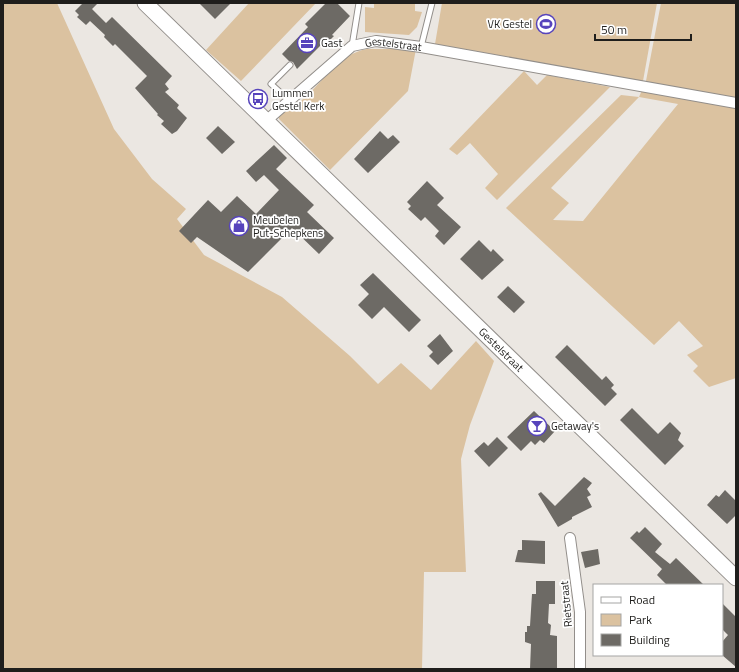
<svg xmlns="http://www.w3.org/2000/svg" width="739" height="672" font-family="'Titillium Web',sans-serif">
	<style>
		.green { fill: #dbc2a0; fill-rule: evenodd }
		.building { fill: #6d6a65 }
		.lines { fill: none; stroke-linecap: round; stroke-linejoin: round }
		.lane-casing { stroke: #928e8a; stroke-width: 7 }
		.street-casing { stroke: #928e8a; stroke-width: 12 }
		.secondary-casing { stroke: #928e8a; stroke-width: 17 }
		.lane { stroke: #fff; stroke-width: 5 }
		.street { stroke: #fff; stroke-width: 10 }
		.secondary { stroke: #fff; stroke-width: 15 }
		.labels { text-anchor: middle; stroke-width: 3.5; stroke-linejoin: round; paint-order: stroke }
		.poi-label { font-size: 11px; fill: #1f1e1c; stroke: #fff; text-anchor: start }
		.street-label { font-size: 11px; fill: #1f1e1c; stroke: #fff }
	</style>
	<rect width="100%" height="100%" fill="#ebe7e2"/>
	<path class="green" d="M3 3H57L114 129 152 179 186 209 177 219 204 255 282 297 350 356 378 384 401 363 431 390 476 341 494 361 470 425 461 459 466 572H424L422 669H3Z
		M249 3H316L241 81 206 50Z
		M374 3H415V11L422 12 417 27 409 35 365 32V7L374 8Z
		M442 3H657L643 81 435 44Z
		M661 3H736V378L709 387 693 371 698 366 687 355 703 346 679 321 654 345 506 208 621 95 639 97 646 81ZM639 97 678 104 583 221 553 220 569 203 551 188Z
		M367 49H416L408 91 330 170 279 119V115C286 108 295 106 302 100 325 81 336 55 367 49Z
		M524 71 537 85 547 75 610 87 497 200 485 188 498 174 470 143 457 155 449 149Z"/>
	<path class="building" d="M83 3H98L92 9 106 23 112 17 172 76 165 84 169 89 165 92 179 105 177 108 187 118 177 131 172 134 161 124 164 121 157 115 158 114 135 88 147 76 115 44 113 46 104 37 105 35 90 21 86 25 77 17 79 15 75 11Z
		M199 3H231L215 19Z
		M326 3H337L350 16 332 35 334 36 326 44 324 42 297 69 293 62 289 61 282 54 308 27 305 24Z
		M218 126 235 142 222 154 206 138Z
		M380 131 388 139 393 135 400 142 368 173 354 159Z
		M274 145 287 158 276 169 314 205 307 212 334 238 319 254 292 228 248 272 197 237 191 243 179 231 208 200 221 212 237 196 256 214 279 190 264 175 256 182 246 171Z
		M427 181 444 198 437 205 461 227 444 245 435 236 439 231 425 217 421 221 408 209 411 206 407 202Z
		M479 240 491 252 493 249 504 260 482 280 460 259Z
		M373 273 421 320 409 332 384 307 372 319 358 305 369 294 360 285Z
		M508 286 525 302 514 313 497 297Z
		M440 334 453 351 438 365 429 356 433 352 427 346Z
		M567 345 602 380 606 376 614 385 611 388 617 394 605 406 555 357Z
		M632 408 658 434 670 422 681 433 678 440 684 446 665 465 620 420Z
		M534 411 555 431 544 443 540 440 535 445 531 441 521 451 507 437Z
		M497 437 508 448 489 467 474 451 484 442 488 446Z
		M584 477 592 483 587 489 591 495 587 497 592 507 572 517V519L558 527 538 494 541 492 555 506Z
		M725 490 736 501V515L727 524 707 505 716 495 719 497Z
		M645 527 662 544 655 552 670 564 676 558 704 585H667L657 575 662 569 630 538 637 531 639 533Z
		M522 540 545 541V564L515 562 518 550H522Z
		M598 549 600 564 585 568 581 552Z
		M536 581H555V604H549L548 623 551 625 550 635 557 636V669H530L531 644 525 642V632H527V626H530L532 594H536Z
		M722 603 736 617V667L722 655V642L728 635 722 629Z"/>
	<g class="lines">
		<g class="lane-casing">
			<path id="lane" d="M352 46 359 3
				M421 47 432 3
				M290 101 271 84 290 65"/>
		</g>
		<g class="street-casing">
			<g id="street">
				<path id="s1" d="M266 121 352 46 376 41 421 47 736 103"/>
				<path d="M570 538 580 612V669"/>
			</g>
		</g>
		<g class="secondary-casing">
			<g id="secondary">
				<path id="s2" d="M145 3 736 578"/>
			</g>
		</g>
		<use href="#lane" class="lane"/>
		<use href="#street" class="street"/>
		<use href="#secondary" class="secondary"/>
	</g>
	<defs>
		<g id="stadium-ring" transform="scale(1)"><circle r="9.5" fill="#fff" stroke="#5744bc" stroke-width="1.5"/><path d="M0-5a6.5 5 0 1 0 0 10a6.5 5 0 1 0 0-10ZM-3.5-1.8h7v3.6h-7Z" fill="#5744bc"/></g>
		<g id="office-ring" transform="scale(1)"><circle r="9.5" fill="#fff" stroke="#5744bc" stroke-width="1.5"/><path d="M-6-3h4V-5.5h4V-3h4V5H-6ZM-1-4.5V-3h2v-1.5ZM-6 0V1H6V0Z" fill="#5744bc"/></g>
		<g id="bus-ring" transform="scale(1)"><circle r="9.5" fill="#fff" stroke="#5744bc" stroke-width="1.5"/><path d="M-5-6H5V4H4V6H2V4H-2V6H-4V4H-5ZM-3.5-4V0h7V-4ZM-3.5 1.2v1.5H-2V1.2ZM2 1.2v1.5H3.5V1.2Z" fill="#5744bc"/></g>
		<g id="shop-ring" transform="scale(1)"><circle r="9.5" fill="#fff" stroke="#5744bc" stroke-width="1.5"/><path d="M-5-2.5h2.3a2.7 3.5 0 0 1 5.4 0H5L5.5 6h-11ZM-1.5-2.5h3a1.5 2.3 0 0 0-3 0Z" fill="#5744bc"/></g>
		<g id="bar-ring" transform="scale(1)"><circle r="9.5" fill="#fff" stroke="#5744bc" stroke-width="1.5"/><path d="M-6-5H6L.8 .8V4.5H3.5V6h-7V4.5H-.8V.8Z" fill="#5744bc"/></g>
	</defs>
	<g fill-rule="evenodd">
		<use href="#stadium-ring" x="546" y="24"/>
		<use href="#office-ring" x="307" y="43"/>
		<use href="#bus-ring" x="258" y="99"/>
		<use href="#shop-ring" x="239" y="226"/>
		<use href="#bar-ring" x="537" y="426"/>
	</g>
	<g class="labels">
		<g class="poi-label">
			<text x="532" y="28" text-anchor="end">VK Gestel</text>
			<text x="321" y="47">Gast</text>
			<text x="272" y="97">Lummen<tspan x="272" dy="13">Gestel Kerk</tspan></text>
			<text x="253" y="224">Meubelen<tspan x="253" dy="13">Put-Schepkens</tspan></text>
			<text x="551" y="430">Getaway's</text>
		</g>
		<g class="street-label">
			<text dy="4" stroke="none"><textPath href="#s1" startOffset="156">Gestelstraat</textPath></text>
			<text dy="4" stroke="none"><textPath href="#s2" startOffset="497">Gestelstraat</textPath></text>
			<text transform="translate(566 604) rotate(-95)" y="4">Rietstraat</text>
		</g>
	</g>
	<rect width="739" height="672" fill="none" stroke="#1f1e1c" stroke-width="8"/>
	<rect x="593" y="584" width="130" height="72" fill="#ffffff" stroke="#a5a5a4"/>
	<rect x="601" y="597" width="20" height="6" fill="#ffffff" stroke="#a5a5a4"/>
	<text x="629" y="604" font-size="12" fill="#1f1e1c">Road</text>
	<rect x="601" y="614" width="20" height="12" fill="#dbc2a0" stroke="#a5a5a4"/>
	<text x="629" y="624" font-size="12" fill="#1f1e1c">Park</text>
	<rect x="601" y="634" width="20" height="12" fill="#6d6a65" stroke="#a5a5a4"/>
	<text x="629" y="644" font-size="12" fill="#1f1e1c">Building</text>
	<path d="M595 34v6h96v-6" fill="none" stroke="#1f1e1c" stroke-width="2"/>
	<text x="601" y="34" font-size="12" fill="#1f1e1c" stroke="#ffffff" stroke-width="3" paint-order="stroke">50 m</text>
</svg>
